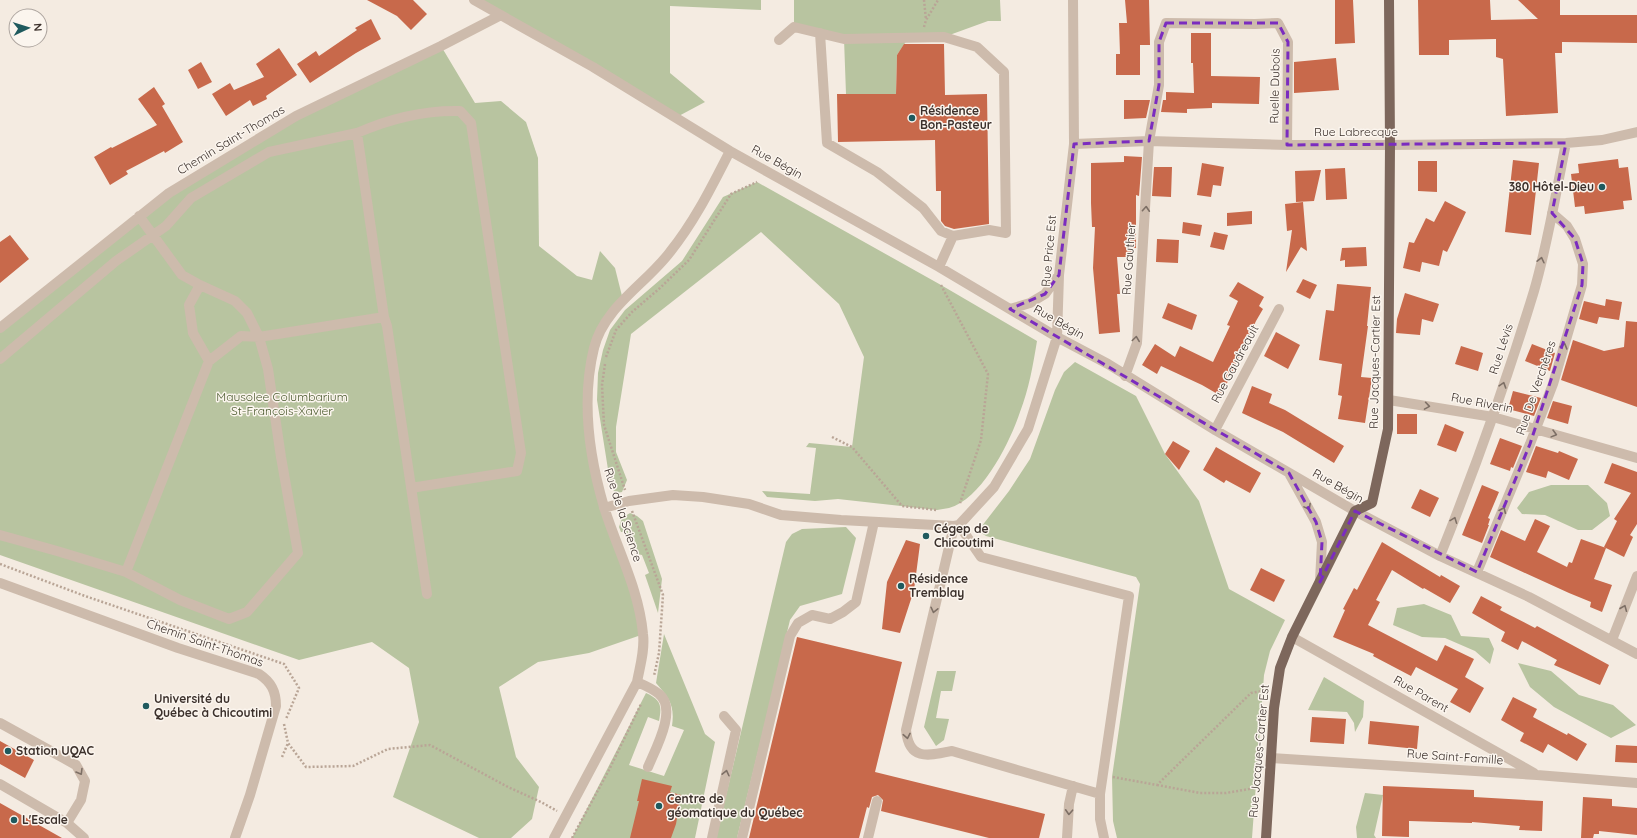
<svg xmlns="http://www.w3.org/2000/svg" width="1637" height="838" font-family="Quicksand,sans-serif">
	<style>
		.green { fill: #b8c4a0 }
		.building { fill: #c8694b }
		.lines { fill: none; stroke-linecap: round; stroke-linejoin: round }
		.path { stroke: #b9a596; stroke-width: 2.5; stroke-dasharray: 2 2; stroke-linecap: butt }
		.minor { stroke: #cdbbac; stroke-width: 10 }
		.major { stroke: #7d675c; stroke-width: 10 }
		.oneway { stroke: #7d6f65 }
		.marked { fill: none; stroke: #7b2cbf; stroke-width: 3; stroke-dasharray: 8 5; stroke-linejoin: round }
		.poi-dot { fill: #1f5a5e; stroke: #fbf5ee; stroke-width: 1.5 }
		.labels { text-anchor: middle; stroke-width: 3; stroke-linejoin: round; paint-order: stroke }
		.street-label { font-size: 12px; fill: #3b302b; stroke: #fbf5ee }
		.poi-label { font-size: 12px; font-weight: bold; fill: #3b302b; stroke: #fbf5ee; text-anchor: start }
		.park-label { font-size: 12px; fill: #4a5a2e; stroke: #fbf5ee }
	</style>
	<rect width="100%" height="100%" fill="#f4ebe1"/>
	<path class="green" d="M474 0H761V10L670 6V73L705 102 675 118Z
		M794 0H1000L1001 21H988L944 37H909L897 55 896 94H846L844 39 794 27Z
		M441 46 475 103 501 101 526 122 538 158 539 246 577 276 592 280 600 251 615 268 623 300 606 322 589 383 592 463 644 634 589 653 538 662 499 687 516 757 539 787 532 819 511 838H479L393 797 419 722 409 668 372 642 299 660 0 555V328L169 193 296 116Z
		M757 182 941 285 1037 341C1033 365 1029 389 1020 412 1010 442 982 499 949 508 945 509 941 509 937 510L838 499 815 501 767 497 762 491 810 494 816 448 806 447 809 443 852 447 864 357 839 304 761 232 631 334 616 427V452L627 480 622 492 617 493 612 489 610 482 597 400 598 373 603 350 610 330 625 310 682 261 723 197Z
		M1075 362 1136 396 1165 454 1199 501 1229 589 1285 620 1270 651 1264 675 1252 838H1117L1113 821 1112 777 1140 584 1136 577 986 536 978 531 1009 491 1030 459 1055 390 1064 372Z
		M1551 485H1588L1607 503 1610 516 1592 530H1578L1545 515 1522 514 1517 508 1529 492Z
		M630 513 637 516 643 521 662 579 658 613 645 575 649 573 642 555 637 554 633 540 625 532H621L619 527 622 518Z
		M846 527 856 538 842 594 800 606 790 620 737 838H716L786 542 792 534 802 529Z
		M1424 604 1451 615 1461 636 1489 638 1494 649 1490 664 1475 651 1445 638 1422 637 1393 625 1397 608Z
		M664 634 705 734 715 742 695 838H572L646 693C661 700 662 705 659 721L648 717 629 765 664 776 684 730 672 726C675 705 669 698 656 683Z
		M1518 663 1551 671 1579 695 1613 705 1636 725 1611 738 1554 707 1530 687Z
		M937 671H956L952 691H941L936 718 949 719 944 740 936 746 924 727Z
		M1324 677 1364 701 1363 717 1355 732 1354 723 1347 712 1308 710Z
		M1365 793 1383 795 1374 835 1376 838H1357L1356 827Z"/>
	<path class="building" d="M367 0H413L427 14 411 30 397 16Z
		M1125 0H1149L1150 45H1140V75H1116V54H1120L1119 23H1127Z
		M1335 0H1353L1355 43 1335 44Z
		M1418 0H1490L1491 20 1538 19 1518 0H1560V15H1637V43L1562 42V53H1555L1558 113 1506 116 1503 59 1496 57V39L1449 40V55H1419Z
		M371 19 381 39 356 53 310 83 297 64 316 51 319 56 357 30 355 28Z
		M1191 33H1211V76L1260 77 1259 104 1212 103V108L1187 109V113L1161 112 1163 100H1166V92L1194 93 1193 63H1191Z
		M904 44H944L945 95 987 94 989 224 954 229 945 226 941 221V191H936L935 140 838 142 837 94H896L897 55Z
		M279 48 297 75 266 96 267 99 253 106 250 100 226 116 212 94 230 83 234 90 264 77 256 64Z
		M1336 58 1339 90 1294 93V62Z
		M201 62 212 82 198 89 188 70Z
		M154 87 165 104 162 106 183 142 165 153 164 151 126 171 128 174 110 185 94 157 111 147 112 148 157 125 138 99Z
		M1124 100H1150L1146 118 1124 119Z
		M1124 156 1142 157 1139 196 1136 195V248H1133V257H1117L1120 294H1117L1120 332 1099 334 1093 268 1095 227H1092L1091 203V163L1124 162Z
		M1618 159 1619 168 1628 167 1632 200 1623 201 1624 209 1585 214 1584 206 1575 207 1571 174 1579 173 1578 164Z
		M1513 160 1539 163 1531 235 1505 232Z
		M1418 161H1437V192L1418 191Z
		M1202 163 1224 167 1221 186 1213 185 1211 197 1197 195Z
		M1154 167H1172L1171 197 1152 196Z
		M1345 168 1347 199 1326 200 1325 169Z
		M1321 170 1314 201 1296 202 1295 171Z
		M1445 201 1466 212 1447 252 1443 250 1439 266 1422 262 1420 272 1403 268 1409 242 1414 243 1426 218 1434 222Z
		M1303 202 1307 251 1301 247 1286 272 1292 230 1287 231 1285 204Z
		M1252 211V224L1227 226V213Z
		M1183 222 1202 225 1200 236 1182 233Z
		M1214 232 1228 235 1224 250 1210 247Z
		M10 235 29 259 0 283V242Z
		M1157 239 1179 240 1178 263 1156 262Z
		M1366 247 1367 266 1345 267V260L1340 261 1342 248Z
		M1303 279 1317 285 1310 299 1296 292Z
		M1238 282 1264 297 1259 306 1263 309 1256 321 1221 396 1202 385 1161 366 1157 374 1142 365 1155 344 1175 357 1180 346 1213 362 1230 326 1227 325 1238 301 1229 296Z
		M1337 284 1371 287 1367 326H1368L1361 377 1372 378 1365 423 1338 419 1342 396 1338 395 1342 364 1319 360 1326 310 1334 311Z
		M1405 293 1439 304 1433 322 1422 319 1420 335 1396 333 1397 319Z
		M1606 299 1622 302 1619 320 1599 317 1597 324 1579 319 1584 301 1605 306Z
		M1168 303 1197 315 1192 330 1162 318Z
		M1626 321 1637 322V407L1561 380 1573 340 1604 351 1624 347Z
		M1276 332 1300 345 1288 369 1264 356Z
		M1532 344 1555 353 1550 371 1525 361Z
		M1461 346 1483 353 1478 371 1455 364Z
		M1252 386 1272 394 1269 403 1285 410 1344 446 1334 463 1283 432 1242 413Z
		M1513 391 1541 398 1534 416 1508 409Z
		M1553 401 1572 406 1568 424 1547 418Z
		M1397 414H1417V434H1397Z
		M1445 424 1464 432 1456 452 1437 445Z
		M1500 438 1522 446 1513 468 1511 467 1510 471 1490 464Z
		M1173 441 1190 451 1179 470 1165 454Z
		M1536 446 1558 453 1559 451 1578 459 1569 480 1548 471 1546 478 1526 472Z
		M1216 447 1261 473 1250 493 1226 480 1224 483 1203 470Z
		M1612 463 1637 472V524L1630 535 1633 537 1624 557 1604 547 1617 521 1614 519 1631 493 1604 483Z
		M1482 485 1499 492 1488 518 1490 519 1488 525H1489L1482 543 1462 535Z
		M1420 489 1439 498 1430 517 1411 508Z
		M1535 519 1550 526 1537 552 1567 567 1569 562 1572 563 1581 539 1606 548 1594 579 1612 585 1602 612 1590 607 1591 602 1569 593 1490 557 1501 530 1525 541Z
		M906 540 920 544 914 590 900 633 882 629 887 582Z
		M1382 542 1440 577 1441 575 1460 586 1450 603 1424 588 1423 589 1392 570 1376 600 1380 602 1368 625 1437 661 1445 645 1474 659 1465 677 1484 688 1470 713 1450 702 1458 689 1416 667 1411 676 1373 656 1374 654 1333 637 1345 610 1343 609 1354 588 1357 590Z
		M1261 568 1285 580 1274 602 1250 590Z
		M1481 596 1502 607 1500 610 1535 628 1537 626 1609 665 1600 685 1554 665 1557 660 1522 641 1518 650 1501 641 1505 632 1472 613Z
		M797 637 902 662 875 772 1045 814 1039 838H989L881 811 883 800 878 795 872 797 869 808 867 807 859 838H749Z
		M1513 697 1537 709 1533 717 1567 735 1568 733 1587 744 1577 761 1548 744 1543 753 1520 741 1524 733 1501 720Z
		M1312 717 1346 719 1344 744 1310 742Z
		M1370 721 1419 726 1417 749 1368 744Z
		M0 741 34 760 25 778 0 764Z
		M1616 745 1637 746V763L1615 762Z
		M642 779 672 786 670 792 681 795 676 824 671 838H630L639 801H637Z
		M1383 786 1474 790V797L1543 801 1542 831 1519 830 1520 826 1472 822V823L1409 821V837L1382 836Z
		M1583 797 1612 799V806L1637 808V835L1599 831V834H1594L1593 838H1581Z
		M0 803 62 838H0Z"/>
	<g class="lines">
		<path class="path" d="M924 0 926 20
			M924 27 926 20 938 0
			M941 285 988 374 981 440 960 503
			M606 357 616 330 632 312 660 288 689 260 731 194 757 182
			M605 364 602 385 604 425 625 490
			M832 437 852 447 902 506 937 510
			M632 511 663 595 659 653 654 676
			M0 564 85 596 284 664 299 688 286 719
			M284 724 288 743 306 767 353 766 388 749 430 745 508 787 541 802 557 811
			M282 757 288 743
			M1113 777 1157 785 1251 693 1262 691
			M1157 785 1200 793H1226L1255 788
			M572 838 609 770 641 704"/>
		<path class="minor" d="M474 0 593 67 730 151 939 267 1057 337 1108 364 1215 430 1355 511 1440 556 1529 597 1637 654
			M820 33 827 143 877 172 923 208 941 231 953 236
			M779 40 794 27 844 39 944 37 977 47 1004 72 1006 233 989 230 953 236 939 267
			M1074 144 1149 141 1287 145H1390L1566 143 1602 140 1637 132
			M139 216 182 275 200 285 235 301 247 313 259 337 384 317 387 326 427 594
			M1010 309 1030 303 1045 294 1059 275
			M384 317 357 133C389 119 425 110 460 111L471 123 521 453 517 471 411 488
			M0 328 169 193 296 116 441 46 501 15
			M0 359 116 261 166 226 191 198 269 152 357 133
			M1125 376 1137 343 1149 141 1159 85V42L1166 23 1255 24 1278 23 1288 42 1287 145
			M1389 400 1493 417 1637 458
			M1215 430 1279 309
			M1290 475 1316 522 1322 542 1320 581
			M604 508 629 501 673 495 703 497 749 504 781 515 841 520 954 526
			M959 525 994 487 1028 429 1057 337 1059 275 1074 144 1073 0
			M959 525 981 557 1129 596 1100 794V819L1104 838
			M959 525 954 526 906 730C909 761 928 756 952 751L1100 794
			M0 535 57 551 126 572 180 600 229 619 247 612 298 553 281 457 268 369 259 337 241 336 209 361
			M1440 556C1475 469 1507 380 1534 291 1548 243 1556 192 1566 143
			M126 572 209 361 193 333 189 305 200 285
			M1477 572 1530 444 1553 384 1582 285 1583 264 1575 239 1567 226 1552 213
			M0 583 178 648 259 674C271 682 276 691 276 706L250 795 235 838
			M1292 637 1534 773
			M1612 640 1637 576
			M637 682C644 685 653 689 659 694 678 709 655 750 648 767
			M0 723 76 765 85 781 81 800 67 823
			M1271 758 1537 775 1637 783
			M0 784 67 823 84 838
			M554 838 637 682C640 666 645 650 643 634 639 589 617 549 604 507 589 456 581 401 594 348 604 307 646 284 670 252 695 221 712 186 730 151
			M712 838 736 730 724 716
			M742 838 790 636 798 623 812 615 830 619 843 612 856 602 874 522
			M868 838 877 801
			M1067 838 1069 804 1073 786"/>
		<path class="major" d="M1266 838 1274 708 1280 668 1292 637 1355 511 1372 503 1388 429 1390 145 1389 0"/>
	</g>
	<defs><path id="oneway-chevron" d="M-2-3.5L2.5 0L-2 3.5" fill="none" stroke-width="1.6" stroke-linecap="round" stroke-linejoin="round"/></defs>
	<g class="oneway">
		<use href="#oneway-chevron" transform="translate(1146 209) rotate(-86)"/>
		<use href="#oneway-chevron" transform="translate(1541 260) rotate(-77)"/>
		<use href="#oneway-chevron" transform="translate(1136 339) rotate(-82)"/>
		<use href="#oneway-chevron" transform="translate(1564 346) rotate(-74)"/>
		<use href="#oneway-chevron" transform="translate(1503 385) rotate(-72)"/>
		<use href="#oneway-chevron" transform="translate(1427 406) rotate(9)"/>
		<use href="#oneway-chevron" transform="translate(1554 434) rotate(15)"/>
		<use href="#oneway-chevron" transform="translate(1308 507) rotate(62)"/>
		<use href="#oneway-chevron" transform="translate(1503 510) rotate(-67)"/>
		<use href="#oneway-chevron" transform="translate(1454 520) rotate(-69)"/>
		<use href="#oneway-chevron" transform="translate(1624 608) rotate(-68)"/>
		<use href="#oneway-chevron" transform="translate(934 610) rotate(103)"/>
		<use href="#oneway-chevron" transform="translate(907 736) rotate(79)"/>
		<use href="#oneway-chevron" transform="translate(80 772) rotate(59)"/>
		<use href="#oneway-chevron" transform="translate(726 773) rotate(-77)"/>
		<use href="#oneway-chevron" transform="translate(1069 812) rotate(93)"/>
	</g>
	<path class="marked" d="M1166 23H1278L1288 42 1287 145 1566 143 1552 213 1575 239 1583 264 1582 285 1530 444 1477 572 1355 511 1320 582 1322 542 1316 522 1289 473 1010 309 1045 294 1059 275 1074 144 1149 141 1159 85V42Z"/>
	<g class="poi-dot">
		<circle cx="912" cy="118" r="4"/>
		<circle cx="1602" cy="187" r="4"/>
		<circle cx="926" cy="536" r="4"/>
		<circle cx="901" cy="586" r="4"/>
		<circle cx="146" cy="706" r="4"/>
		<circle cx="8" cy="751" r="4"/>
		<circle cx="659" cy="806" r="4"/>
		<circle cx="14" cy="820" r="4"/>
	</g>
	<g class="labels">
		<g class="street-label">
			<text transform="translate(1275 86) rotate(-89)" y="4">Ruelle Dubois</text>
			<text x="1356" y="136">Rue Labrecque</text>
			<text transform="translate(231 140) rotate(-31)" y="4">Chemin Saint-Thomas</text>
			<text transform="translate(777 162) rotate(29)" y="4">Rue Bégin</text>
			<text transform="translate(1049 251) rotate(-85)" y="4">Rue Price Est</text>
			<text transform="translate(1129 259) rotate(-86)" y="4">Rue Gauthier</text>
			<text transform="translate(1059 322) rotate(30)" y="4">Rue Bégin</text>
			<text transform="translate(1501 349) rotate(-72)" y="4">Rue Lévis</text>
			<text transform="translate(1375 362) rotate(-89)" y="4">Rue Jacques-Cartier Est</text>
			<text transform="translate(1235 364) rotate(-62)" y="4">Rue Gaudreault</text>
			<text transform="translate(1536 388) rotate(-71)" y="4">Rue De Verchères</text>
			<text transform="translate(1482 403) rotate(11)" y="4">Rue Riverin</text>
			<text transform="translate(1338 486) rotate(30)" y="4">Rue Bégin</text>
			<text transform="translate(623 515) rotate(72)" y="4">Rue de la Science</text>
			<text transform="translate(205 643) rotate(19)" y="4">Chemin Saint-Thomas</text>
			<text transform="translate(1421 694) rotate(30)" y="4">Rue Parent</text>
			<text transform="translate(1259 751) rotate(-85)" y="4">Rue Jacques-Cartier Est</text>
			<text transform="translate(1455 757) rotate(4)" y="4">Rue Saint-Famille</text>
		</g>
		<g class="poi-label">
			<text x="920" y="115">Résidence<tspan x="920" dy="14">Bon-Pasteur</tspan></text>
			<text x="1594" y="191" text-anchor="end">380 Hôtel-Dieu</text>
			<text x="934" y="533">Cégep de<tspan x="934" dy="14">Chicoutimi</tspan></text>
			<text x="909" y="583">Résidence<tspan x="909" dy="14">Tremblay</tspan></text>
			<text x="154" y="703">Université du<tspan x="154" dy="14">Québec à Chicoutimi</tspan></text>
			<text x="16" y="755">Station UQAC</text>
			<text x="667" y="803">Centre de<tspan x="667" dy="14">géomatique du Québec</tspan></text>
			<text x="22" y="824">L'Escale</text>
		</g>
		<g class="park-label">
			<text x="282" y="401">Mausolee Columbarium<tspan x="282" dy="14">St-François-Xavier</tspan></text>
		</g>
	</g>
	<g transform="translate(28 28) rotate(86)"><circle r="19" fill="#fbf5ee" stroke="#aea6a0"/>
	<path d="M0-3L7 15L0 10L-7 15Z" fill="#1f5a5e"/>
	<text y="-6" font-size="11" font-weight="bold" text-anchor="middle" fill="#3b302b">N</text>
	</g>
</svg>
